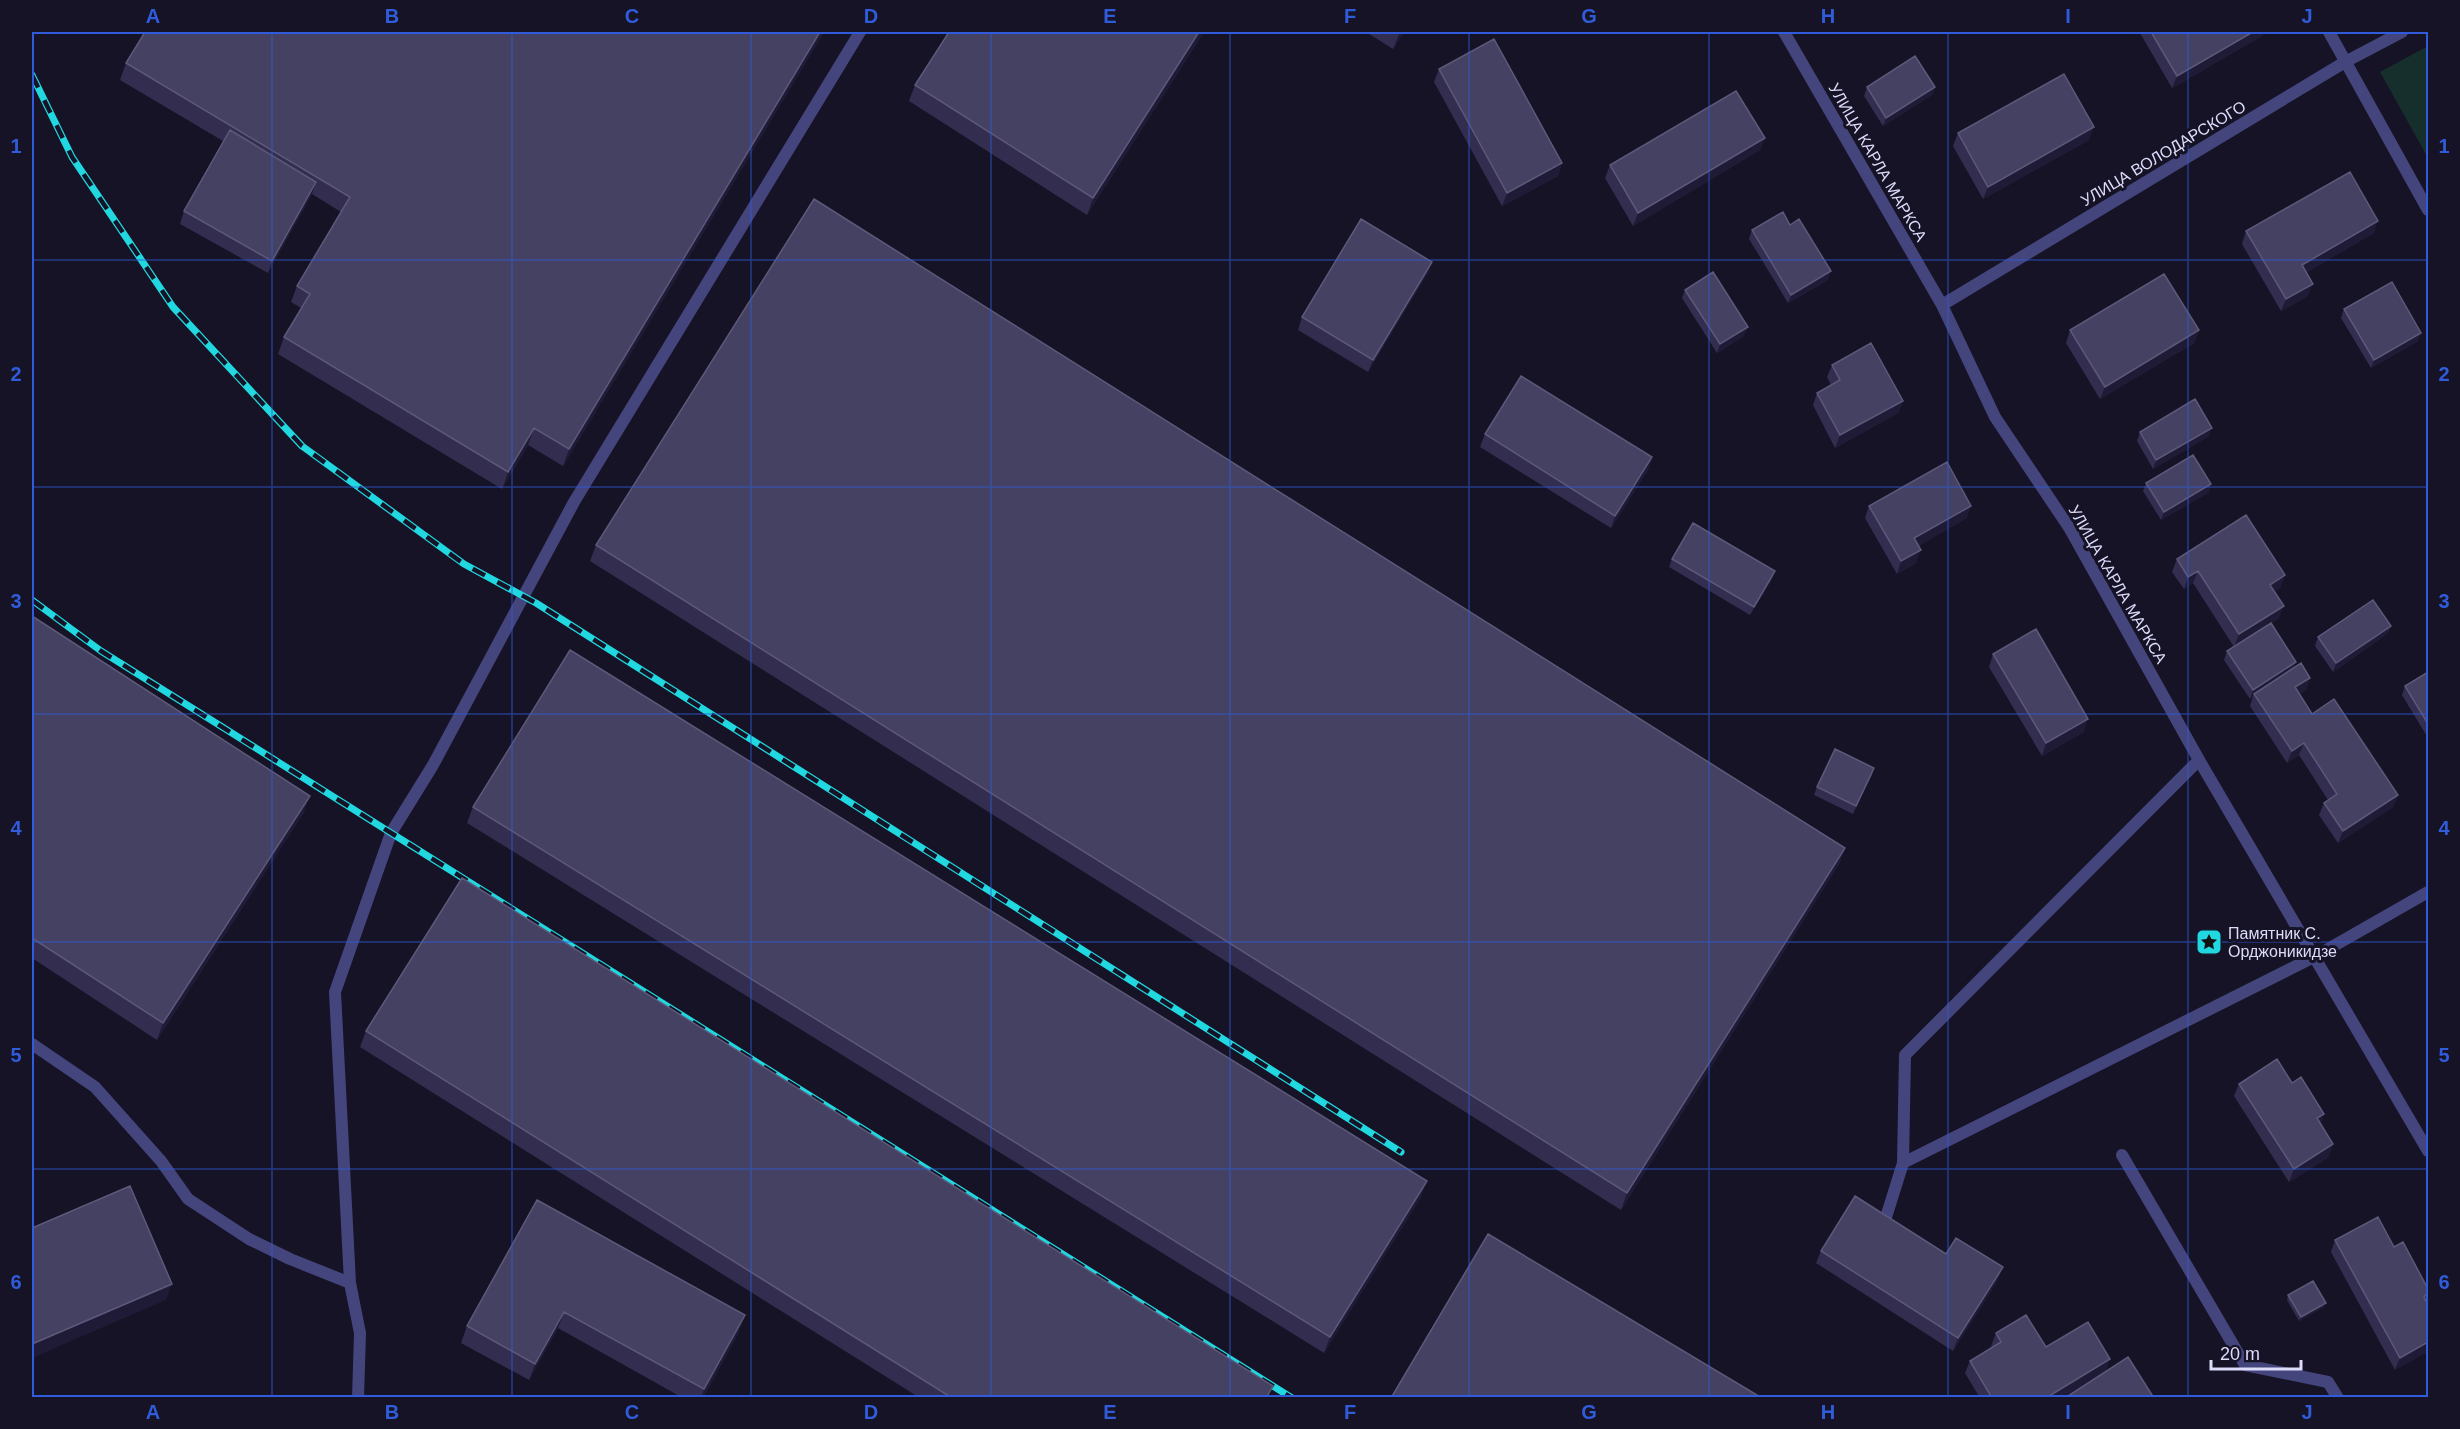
<svg xmlns="http://www.w3.org/2000/svg" width="2460" height="1429" font-family="Arial,sans-serif">
	<style>
		.green { fill: #162e2c }
		.lines { fill: none; stroke-linecap: round; stroke-linejoin: round }
		.service { stroke: #44457d; stroke-width: 12 }
		.minor { stroke: #44457d; stroke-width: 12 }
		.rail-casing { stroke: #21d7e0; stroke-width: 7 }
		.rail { stroke: #151325; stroke-width: 4.5; stroke-dasharray: 14; stroke-linecap: butt }
		.wall { fill: #332e50 }
		.shaded-wall { fill: #1f1b37 }
		.building { fill: #454162; stroke: #5d597a; stroke-width: 1.5 }
		.grid { fill: none; stroke: #305cdb; stroke-width: 1.5; stroke-opacity: 0.55 }
		.labels { text-anchor: middle; stroke-width: 6; stroke-linejoin: round; paint-order: stroke }
		.street-label { font-size: 16px; fill: #dddbfa; stroke: #151325 }
		.poi-label { font-size: 16px; fill: #dddbfa; stroke: #151325; text-anchor: start }
		.neatline { fill: none; stroke: #305cdb; stroke-width: 2 }
		.grid-label { font-size: 20px; text-anchor: middle; font-weight: bold; fill: #305cdb }
	</style>
	<rect width="100%" height="100%" fill="#151325"/>
	<path class="green" d="M2428 46V158L2380 72Z"/>
	<g class="lines">
		<path class="service" d="M32 1044 95 1087 161 1161 188 1199 249 1239 290 1259 350 1283 360 1333 358 1398
			M2122 1155 2245 1365 2328 1382 2338 1398
			M1903 1163 1905 1055 2199 760
			M1882 1230 1903 1163 2316 956 2428 892
			M350 1283 335 992 391 833 433 765 574 502 860 32"/>
		<path class="minor" d="M1784 32 1942 305 1995 417 2070 529 2199 760 2428 1151
			M2329 32 2428 210
			M1942 305 2345 62 2402 32"/>
		<g class="rail-casing">
			<path id="rail" d="M32 75 72 157 173 307 302 446 464 564 536 603 1401 1152
				M32 600 101 651 1292 1398"/>
		</g>
		<use href="#rail" class="rail"/>
	</g>
	<path class="wall" d="M145 32H824L563 466 528 445 502 489 278 354 284 337 301 308 291 302 297 286 341 212 312 194 268 273 180 224 184 211 223 141 120 80 126 63Z
		M949 32H1204L1087 215 909 101 915 85Z
		M1366 32H1404L1393 49Z
		M2140 32H2264L2262 36 2172 88 2140 33Z
		M1439 69 1562 163 1558 176 1502 206 1434 82Z
		M1867 87H1935L1932 95 1883 126 1864 96Z
		M1958 133 2089 140 1983 199 1953 146Z
		M1765 138 1760 150 1633 226 1605 178 1610 165Z
		M1790 225 1828 280 1788 303 1749 239 1752 230Z
		M2246 231 2374 233 2306 272 2308 296 2281 311 2242 244Z
		M1432 262 1427 274 1368 372 1298 330 1302 317Z
		M1685 290 1744 336 1717 353 1682 298Z
		M2344 309 2418 341 2371 368 2341 318Z
		M2070 330H2199L2194 343 2100 399 2066 343Z
		M1832 365 1903 401 1898 413 1835 448 1813 405 1817 393 1831 385 1827 377Z
		M2140 432 2209 436 2153 469 2137 441Z
		M1485 434 1652 457 1648 470 1611 528 1480 447Z
		M2146 483 2211 484 2208 493 2161 520 2143 491Z
		M1869 506 1967 518 1918 546 1916 563 1897 574 1865 518Z
		M596 545 1845 848 1839 864 1621 1210 590 561Z
		M1672 559 1772 579 1750 615 1669 567Z
		M2177 559 2285 575 2280 588 2274 591 2279 618 2234 647 2193 583 2184 589 2172 572Z
		M32 616 304 812 157 1040 32 958Z
		M2391 626 2387 634 2333 672 2315 646 2318 637Z
		M2227 651 2296 662 2294 667 2310 678 2306 690 2299 694 2312 714 2398 795 2393 807 2338 843 2319 815 2324 803 2328 800 2299 755 2287 763 2250 706 2253 696 2250 699 2224 660Z
		M1993 654 2084 732 2042 756 1989 667Z
		M2428 672V738L2402 695 2405 686Z
		M1874 768 1871 777 1853 814 1814 795 1817 787Z
		M473 807 1421 1197 1324 1353 467 823Z
		M366 1031 1269 1398H920L360 1047Z
		M2292 1083 2321 1124 2329 1157 2289 1182 2234 1096 2239 1084Z
		M537 1200 739 1332 703 1398H683L558 1328 529 1380 461 1343 467 1326Z
		M2335 1240 2394 1247 2428 1289V1293L2426 1301 2395 1370 2331 1252Z
		M1821 1251 1946 1254 1998 1280 1953 1351 1816 1263Z
		M2288 1295 2324 1307 2299 1321 2287 1300Z
		M1996 1333 2046 1347 2099 1376 2063 1398H1980L1965 1373 1970 1361 1992 1347 1991 1346Z"/>
	<path class="shaded-wall" d="M820 32H824L563 466 569 449Z
		M1199 32H1204L1087 215 1093 198Z
		M1400 32H1404L1393 49Z
		M2253 32H2264L2262 36 2172 88 2177 76Z
		M1935 87 1932 95 1883 126 1886 118Z
		M2094 127 2089 140 1983 199 1988 187Z
		M1765 138 1760 150 1633 226 1638 213Z
		M1562 163 1558 176 1502 206 1507 193Z
		M316 182 312 194 268 273 272 261Z
		M2378 221 2374 233 2298 278 2302 265Z
		M1432 262 1427 274 1368 372 1373 360Z
		M1831 271 1828 280 1788 303 1791 295Z
		M2313 284 2308 296 2281 311 2286 299Z
		M1748 327 1744 336 1717 353 1720 344Z
		M2199 330 2194 343 2100 399 2105 387Z
		M2421 333 2418 341 2371 368 2374 360Z
		M1903 401 1898 413 1835 448 1840 435Z
		M534 428 528 445 502 489 508 472Z
		M2212 428 2209 436 2153 469 2156 460Z
		M1652 457 1648 470 1611 528 1615 516Z
		M2211 484 2208 493 2161 520 2164 512Z
		M1971 506 1967 518 1909 551 1914 538Z
		M1921 550 1916 563 1897 574 1901 561Z
		M1775 571 1772 579 1750 615 1754 607Z
		M2198 571 2193 583 2184 589 2188 577Z
		M2285 575 2280 588 2266 597 2270 585Z
		M2284 606 2279 618 2234 647 2239 634Z
		M2391 626 2387 634 2333 672 2336 663Z
		M2296 662 2293 670 2254 694 2253 696 2250 699 2253 690Z
		M2310 678 2306 690 2290 700 2295 687Z
		M2088 719 2084 732 2042 756 2046 743Z
		M2304 743 2299 755 2287 763 2292 751Z
		M1874 768 1871 777 1853 814 1856 806Z
		M2398 795 2393 807 2338 843 2343 831Z
		M310 796 304 812 157 1040 163 1023Z
		M1845 848 1839 864 1621 1210 1627 1193Z
		M2324 1114 2320 1126 2317 1118Z
		M2333 1144 2329 1157 2289 1182 2294 1169Z
		M1427 1181 1421 1197 1324 1353 1330 1337Z
		M2003 1267 1998 1280 1953 1351 1958 1338Z
		M172 1284 166 1300 32 1358V1344Z
		M2326 1303 2324 1307 2299 1321 2301 1317Z
		M564 1312 558 1328 529 1380 535 1364Z
		M745 1315 739 1332 703 1398H701L704 1389Z
		M2428 1342V1352L2395 1370 2400 1358Z
		M2110 1359 2106 1372 2063 1398H2046Z"/>
	<path class="building" d="M145 32H820L569 449 534 428 508 472 284 337 310 294 297 286 350 197 126 63Z
		M949 32H1199L1093 198 915 85Z
		M2151 32H2253L2177 76Z
		M1494 39 1562 163 1507 193 1439 69Z
		M1915 56 1935 87 1886 118 1867 87Z
		M2064 74 2094 127 1988 187 1958 133Z
		M1736 91 1765 138 1638 213 1610 165Z
		M230 130 316 182 272 261 184 211Z
		M2350 172 2378 221 2302 265 2313 284 2286 299 2246 231Z
		M814 199 1845 848 1627 1193 596 545Z
		M1783 212 1790 225 1799 219 1831 271 1791 295 1752 230Z
		M1361 219 1432 262 1373 360 1302 317Z
		M1713 272 1748 327 1720 344 1685 290Z
		M2164 274 2199 330 2105 387 2070 330Z
		M2392 282 2421 333 2374 360 2344 309Z
		M1871 343 1903 401 1840 435 1817 393 1840 380 1832 365Z
		M1521 376 1652 457 1615 516 1485 434Z
		M2195 399 2212 428 2156 460 2140 432Z
		M2193 455 2211 484 2164 512 2146 483Z
		M1947 462 1971 506 1914 538 1921 550 1901 561 1869 506Z
		M2246 515 2285 575 2270 585 2284 606 2239 634 2198 571 2188 577 2177 559Z
		M1693 523 1775 571 1754 607 1672 559Z
		M2373 600 2391 626 2336 663 2318 637Z
		M32 616 310 796 163 1023 32 938Z
		M2271 623 2296 662 2253 690 2227 651Z
		M2036 629 2088 719 2046 743 1993 654Z
		M570 650 1427 1181 1330 1337 473 807Z
		M2301 663 2310 678 2295 687 2312 714 2334 699 2398 795 2343 831 2324 803 2337 794 2304 743 2292 751 2254 694Z
		M2428 672V724L2405 686Z
		M1835 749 1874 768 1856 806 1817 787Z
		M462 878 1273 1386 1266 1398H952L366 1031Z
		M2277 1059 2292 1083 2301 1077 2324 1114 2317 1118 2333 1144 2294 1169 2239 1084Z
		M130 1186 172 1284 32 1344V1228Z
		M1855 1196 1946 1254 1956 1238 2003 1267 1958 1338 1821 1251Z
		M537 1200 745 1315 704 1389 564 1312 535 1364 467 1326Z
		M2378 1217 2394 1247 2403 1242 2428 1289V1292L2424 1297 2428 1306V1342L2400 1358 2335 1240Z
		M1488 1234 1762 1398H1391Z
		M2313 1281 2326 1303 2301 1317 2288 1295Z
		M2026 1315 2046 1347 2088 1322 2110 1359 2046 1398H1992L1970 1361 2001 1342 1996 1333Z
		M2128 1357 2154 1398H2065Z"/>
	<path class="grid" d="M272 32V1398M512 32V1398M751 32V1398M991 32V1398M1230 32V1398M1469 32V1398M1709 32V1398M1948 32V1398M2188 32V1398M32 260H2428M32 487H2428M32 714H2428M32 942H2428M32 1169H2428"/>
	<defs>
		<g id="sight-square" transform="scale(1.35)"><rect x="-9" y="-9" width="18" height="18" rx="4" fill="#21d7e0" stroke="#151325"/><path d="M0-6L1.8-2.2L6-1.7L2.9 1.2L3.7 5.4L0 3.3L-3.7 5.4L-2.9 1.2L-6-1.7L-1.8-2.2Z" fill="#111"/></g>
	</defs>
	<g fill-rule="evenodd">
		<use href="#sight-square" x="2209" y="942"/>
	</g>
	<g class="labels">
		<g class="street-label">
			<text transform="translate(2163 153) rotate(-31)" y="6">УЛИЦА ВОЛОДАРСКОГО</text>
			<text transform="translate(1878 162) rotate(60)" y="6">УЛИЦА КАРЛА МАРКСА</text>
			<text transform="translate(2118 584) rotate(60)" y="6">УЛИЦА КАРЛА МАРКСА</text>
		</g>
		<g class="poi-label">
			<text x="2228" y="939">Памятник С.<tspan x="2228" dy="18">Орджоникидзе</tspan></text>
		</g>
	</g>
	<rect width="2460" height="1429" fill="none" stroke="#151325" stroke-width="66"/>
	<path d="M2211 1360v9h90v-9" fill="none" stroke="#dddbfa" stroke-width="3"/>
	<text x="2220" y="1360" font-size="18" fill="#dddbfa" stroke="#151325" stroke-width="4.5" paint-order="stroke">20 m</text>
	<rect x="33" y="33" width="2394" height="1363" class="neatline"/>
	<g class="grid-label">
		<text x="153" y="23">A</text>
		<text x="392" y="23">B</text>
		<text x="632" y="23">C</text>
		<text x="871" y="23">D</text>
		<text x="1110" y="23">E</text>
		<text x="1350" y="23">F</text>
		<text x="1589" y="23">G</text>
		<text x="1828" y="23">H</text>
		<text x="2068" y="23">I</text>
		<text x="2307" y="23">J</text>
		<text x="16" y="153">1</text>
		<text x="2444" y="153">1</text>
		<text x="16" y="381">2</text>
		<text x="2444" y="381">2</text>
		<text x="16" y="608">3</text>
		<text x="2444" y="608">3</text>
		<text x="16" y="835">4</text>
		<text x="2444" y="835">4</text>
		<text x="16" y="1062">5</text>
		<text x="2444" y="1062">5</text>
		<text x="16" y="1289">6</text>
		<text x="2444" y="1289">6</text>
		<text x="153" y="1419">A</text>
		<text x="392" y="1419">B</text>
		<text x="632" y="1419">C</text>
		<text x="871" y="1419">D</text>
		<text x="1110" y="1419">E</text>
		<text x="1350" y="1419">F</text>
		<text x="1589" y="1419">G</text>
		<text x="1828" y="1419">H</text>
		<text x="2068" y="1419">I</text>
		<text x="2307" y="1419">J</text>
	</g>
</svg>
